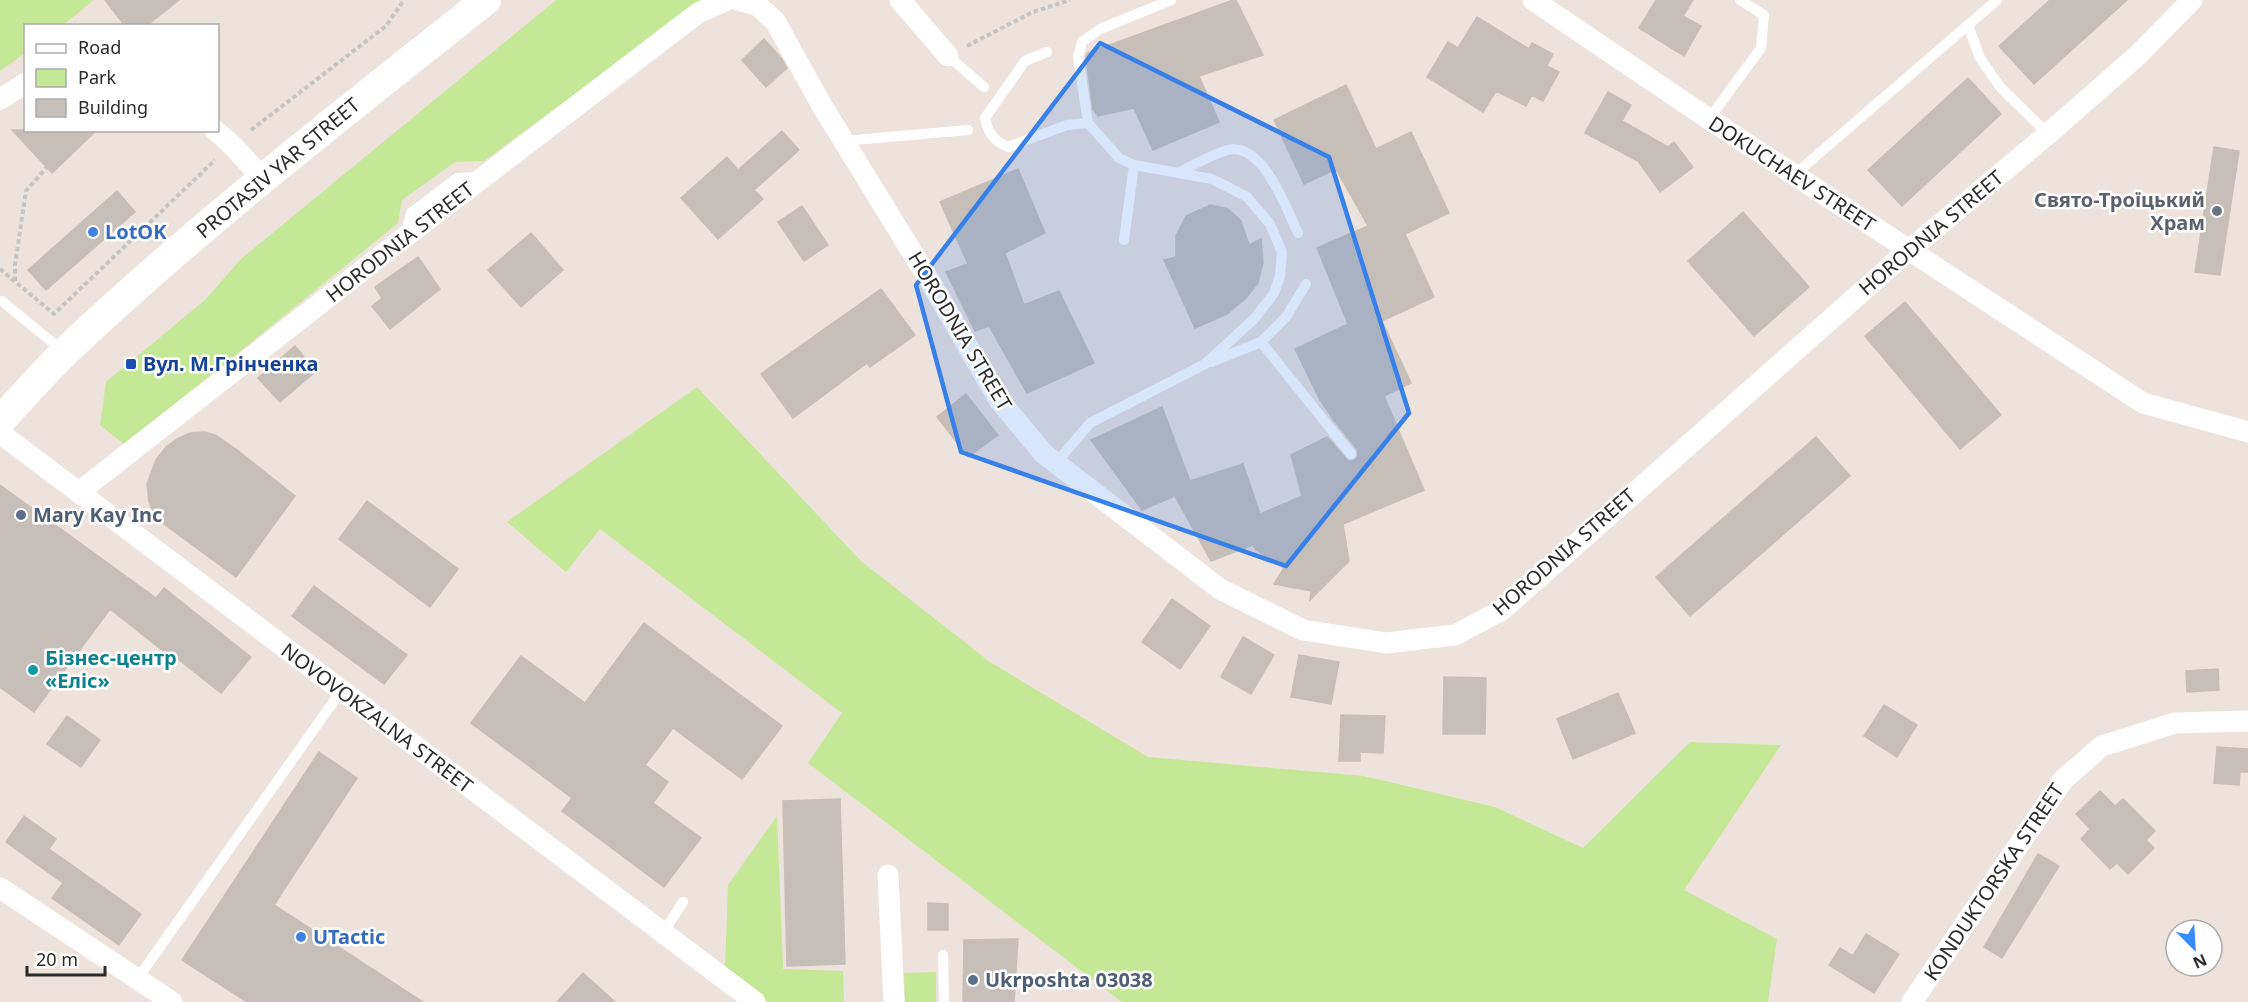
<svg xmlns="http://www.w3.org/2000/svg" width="2248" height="1002" font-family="'Noto Sans',sans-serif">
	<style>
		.green { fill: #c4e895 }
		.building { fill: #c6beb8; stroke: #c9beb6; stroke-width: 1.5 }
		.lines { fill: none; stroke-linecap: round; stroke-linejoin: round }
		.path { stroke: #c4c4c4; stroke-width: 4; stroke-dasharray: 4.5 3; stroke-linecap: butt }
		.service { stroke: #fff; stroke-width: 10 }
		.minor { stroke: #fff; stroke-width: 21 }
		.secondary { stroke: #fff; stroke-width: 30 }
		.marked { fill: #3780ea; fill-opacity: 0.2; stroke: #3780ea; stroke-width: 4.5; stroke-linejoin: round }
		.worship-dot { fill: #6b7280; stroke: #fff; stroke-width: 2 }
		.shop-dot { fill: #3f7fe0; stroke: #fff; stroke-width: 2 }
		.transit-dot { fill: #1a4fb4; stroke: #fff; stroke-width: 2 }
		.service-dot { fill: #5c6f8a; stroke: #fff; stroke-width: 2 }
		.culture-dot { fill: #0f9aa8; stroke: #fff; stroke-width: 2 }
		.labels { text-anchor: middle; stroke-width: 5; stroke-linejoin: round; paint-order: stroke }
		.street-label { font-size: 20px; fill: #2b2b2b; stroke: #fff }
		.worship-label { font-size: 20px; font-weight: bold; fill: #5b616d; stroke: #fff; text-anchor: end }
		.shop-label { font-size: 20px; font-weight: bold; fill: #366cbe; stroke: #fff; text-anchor: start }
		.transit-label { font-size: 20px; font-weight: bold; fill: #164399; stroke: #fff; text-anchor: start }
		.service-label { font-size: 20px; font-weight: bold; fill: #4e5e75; stroke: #fff; text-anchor: start }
		.culture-label { font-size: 20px; font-weight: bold; fill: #0d838f; stroke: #fff; text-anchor: start }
	</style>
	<rect width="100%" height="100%" fill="#eee2dc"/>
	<path class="green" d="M0 0H94L63 25 26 26 25 53 0 71Z
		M556 0H702L484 161 455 162 402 200 398 223 125 445 100 425 106 382 205 300 241 259Z
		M697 387 861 561 990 662 1148 757 1364 776 1495 807 1583 848 1690 742 1781 745 1684 890 1777 939 1768 1002H1122L808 763 842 713 600 529 566 572 507 522Z
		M777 816 783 969 843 971 844 1002H768L725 970 728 885Z
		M936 972V1002H905L904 973Z"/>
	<path class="building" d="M105 0H179L146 26H125Z
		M1233 0H1236L1263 55 1199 76 1219 122 1153 150 1134 108 1098 116 1093 109 1086 57 1087 53Z
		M1656 0H1693L1683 16 1701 26 1684 56 1639 28Z
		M2050 0H2127L2034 84 1999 46Z
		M1477 17 1529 49 1532 43 1553 54 1547 66 1559 72 1543 101 1532 95 1526 106 1496 91 1483 112 1427 77 1448 42 1458 48Z
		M764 39 781 58 787 68 766 87 742 60Z
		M1968 78 2001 114 1902 206 1868 170Z
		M1346 85 1376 149 1411 132 1449 213 1405 234 1434 297 1382 321 1411 383 1384 396 1424 490 1343 524 1349 561 1310 600 1311 591 1274 584 1284 568 1256 550 1253 545 1211 561 1175 496 1142 510 1091 440 1162 407 1190 481 1243 464 1260 514 1302 496 1291 455 1327 437 1348 461H1353L1358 457 1357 449 1333 419 1320 400 1295 349 1348 324 1317 248 1368 226 1336 169 1304 184 1274 120Z
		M1608 92 1631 105 1622 121 1668 147 1674 142 1693 167 1660 192 1638 161 1585 133Z
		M12 130H97L52 173Z
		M782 131 799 150 754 190 763 199 718 239 681 198 727 157 738 170Z
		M2214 147 2239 151 2220 275 2195 272Z
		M1018 169 1045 233 1005 253 1024 305 1059 291 1094 363 1027 393 989 326 975 331 946 272 968 264 940 202Z
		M117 191 135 212 46 290 28 270Z
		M1210 205 1228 209 1241 221 1249 245 1261 239 1263 262 1258 283 1246 298 1227 314 1195 328 1164 260 1176 257V236L1186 216Z
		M802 206 828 245 804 261 778 222Z
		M1743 212 1809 287 1754 336 1688 261Z
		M531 233 563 270 521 307 488 270Z
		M418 257 440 289 390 329 372 306 382 298 375 287Z
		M881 289 915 335 870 367 867 363 793 418 761 374Z
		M1905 302 2001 415 1960 449 1865 336Z
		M295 346 316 371 280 402 258 378Z
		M966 394 998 435 968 457 937 417Z
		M205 432 215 435 236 449 295 496 236 577 164 524 154 513 149 502 147 484 156 460 166 447 177 439 190 433Z
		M1816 437 1850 476 1690 616 1656 577Z
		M0 485 156 598 164 588 251 657 221 693 169 652 167 654 110 609 34 712 0 687Z
		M367 501 458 569 430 607 339 539Z
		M314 586 407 655 384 684 292 616Z
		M1172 599 1210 626 1180 669 1142 642Z
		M644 623 782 726 742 779 673 728 645 765 668 782 653 803 701 838 664 887 562 811 572 798 471 723 521 656 585 703Z
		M1243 637 1274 655 1251 694 1221 677Z
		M1299 655 1339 662 1331 704 1291 697Z
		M2218 669 2219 690 2187 692 2186 671Z
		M1444 677 1486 678 1485 734H1443Z
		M1618 693 1635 733 1573 759 1557 719Z
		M1884 705 1917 725 1897 757 1864 736Z
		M1341 715 1385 716 1383 753 1360 752V761H1339Z
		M67 716 100 740 81 767 47 744Z
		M2217 747 2248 749V772H2240L2239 785 2214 783Z
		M319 752 357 778 274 905 423 1002H247L182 960Z
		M2100 791 2115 806 2123 799 2155 831 2146 840 2154 848 2128 874 2117 863 2110 869 2081 839 2090 829 2076 814Z
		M840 799 845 964 787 966 783 801Z
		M24 816 56 839 49 849 141 914 119 945 52 898 63 883 6 842Z
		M2038 854 2059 866 2002 958 1984 947Z
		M928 903 948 904V930H928Z
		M1866 934 1899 954 1874 993 1829 965 1840 948 1853 956Z
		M1018 939 1014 1002H963L964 940Z
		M583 973 615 1002H557Z"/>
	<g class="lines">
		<path class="path" d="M967 46 1033 12 1070 0
			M251 130 386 26 404 0
			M0 269 54 314 215 160
			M15 281V265L26 191 47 167"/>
		<path class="service" d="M1968 25 1980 58 2001 88 2048 134
			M1047 52 1025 61 985 118C988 133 994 141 1008 147L1067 125 1088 123
			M948 56 984 87
			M1709 119 1761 48 1764 15 1740 0
			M844 141 968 130
			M1178 173C1194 165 1212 154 1228 150 1263 142 1286 208 1298 233
			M1794 175 1997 0
			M406 232 411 213 457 178 478 177
			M1124 240 1134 165
			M2 301 64 352
			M1261 342 1286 317 1306 284
			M1211 362 1261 342 1351 454
			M1056 463 1090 423 1205 364 1254 319 1274 293 1280 276 1282 252 1270 224 1247 197 1212 179 1134 165 1119 158 1088 123 1078 57 1082 42 1100 29 1171 0
			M663 933 683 902
			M943 955 944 1002
			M138 978 341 691"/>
		<path class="minor" d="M738 0 757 5 775 21 821 104 928 278 999 400 1044 454 1220 589 1303 630 1386 643 1455 635 1502 610 1908 251 2048 134 2138 55 2192 0
			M900 0 948 56
			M1533 0 1709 119 2143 403 2248 432
			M0 99 26 83
			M215 130 232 145 262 178
			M0 433 755 1002
			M79 492 405 237 698 13 727 0
			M888 875 894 1002
			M0 888 172 1002
			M1912 1002 2063 780 2102 746 2175 723 2248 721"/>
		<path class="secondary" d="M0 421C22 398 43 373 66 351 199 225 343 114 486 0"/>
	</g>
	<path class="marked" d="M1100 43 1329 157 1409 413 1286 566 961 452 916 285Z"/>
	<circle class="worship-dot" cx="2217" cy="211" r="6"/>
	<g class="shop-dot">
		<circle cx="93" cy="232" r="6"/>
		<circle cx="301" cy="937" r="6"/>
	</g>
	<rect class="transit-dot" x="125" y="358" width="12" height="12" rx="3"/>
	<g class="service-dot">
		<circle cx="21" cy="515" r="6"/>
		<circle cx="973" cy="980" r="6"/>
	</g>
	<circle class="culture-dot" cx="33" cy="670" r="6"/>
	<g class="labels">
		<g class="street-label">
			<text transform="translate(278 168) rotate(-40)" y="7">PROTASIV YAR STREET</text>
			<text transform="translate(1792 174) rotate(33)" y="7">DOKUCHAEV STREET</text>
			<text transform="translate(1931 233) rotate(-40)" y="7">HORODNIA STREET</text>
			<text transform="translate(400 242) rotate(-38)" y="7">HORODNIA STREET</text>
			<text transform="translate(960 331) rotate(59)" y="7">HORODNIA STREET</text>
			<text transform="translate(1564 552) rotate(-41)" y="7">HORODNIA STREET</text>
			<text transform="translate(377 718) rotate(37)" y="7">NOVOVOKZALNA STREET</text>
			<text transform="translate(1994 882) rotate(-56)" y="7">KONDUKTORSKA STREET</text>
		</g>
		<g class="worship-label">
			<text x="2205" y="207">Свято-Троїцький<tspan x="2205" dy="23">Храм</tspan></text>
		</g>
		<g class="shop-label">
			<text x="105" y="239">LotOK</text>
			<text x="313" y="944">UTactic</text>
		</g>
		<g class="transit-label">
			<text x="143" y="371">Вул. М.Грінченка</text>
		</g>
		<g class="service-label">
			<text x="33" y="522">Mary Kay Inc</text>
			<text x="985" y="987">Ukrposhta 03038</text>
		</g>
		<g class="culture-label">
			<text x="45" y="665">Бізнес-центр<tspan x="45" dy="23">«Еліс»</tspan></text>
		</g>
	</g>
	<rect x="24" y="24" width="195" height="108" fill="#ffffff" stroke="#aaaaaa" stroke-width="1.5"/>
	<rect x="36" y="44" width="30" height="9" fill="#ffffff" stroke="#aaaaaa" stroke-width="1.5"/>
	<text x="78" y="54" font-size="18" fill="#2b2b2b">Road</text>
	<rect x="36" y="69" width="30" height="18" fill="#c4e895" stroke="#aaaaaa" stroke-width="1.5"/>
	<text x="78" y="84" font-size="18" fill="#2b2b2b">Park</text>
	<rect x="36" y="99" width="30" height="18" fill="#c6beb8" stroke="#aaaaaa" stroke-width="1.5"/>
	<text x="78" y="114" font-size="18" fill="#2b2b2b">Building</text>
	<g transform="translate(2194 948) rotate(156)"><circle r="28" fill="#ffffff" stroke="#aaaaaa" stroke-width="1.5"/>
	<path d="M0-4.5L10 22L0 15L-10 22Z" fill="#388aff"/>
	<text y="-9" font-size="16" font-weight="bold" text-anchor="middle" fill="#2b2b2b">N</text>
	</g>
	<path d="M27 966v9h78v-9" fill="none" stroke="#2b2b2b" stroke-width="3"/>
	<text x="36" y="966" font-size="18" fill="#2b2b2b" stroke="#ffffff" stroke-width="4.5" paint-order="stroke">20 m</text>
</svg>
